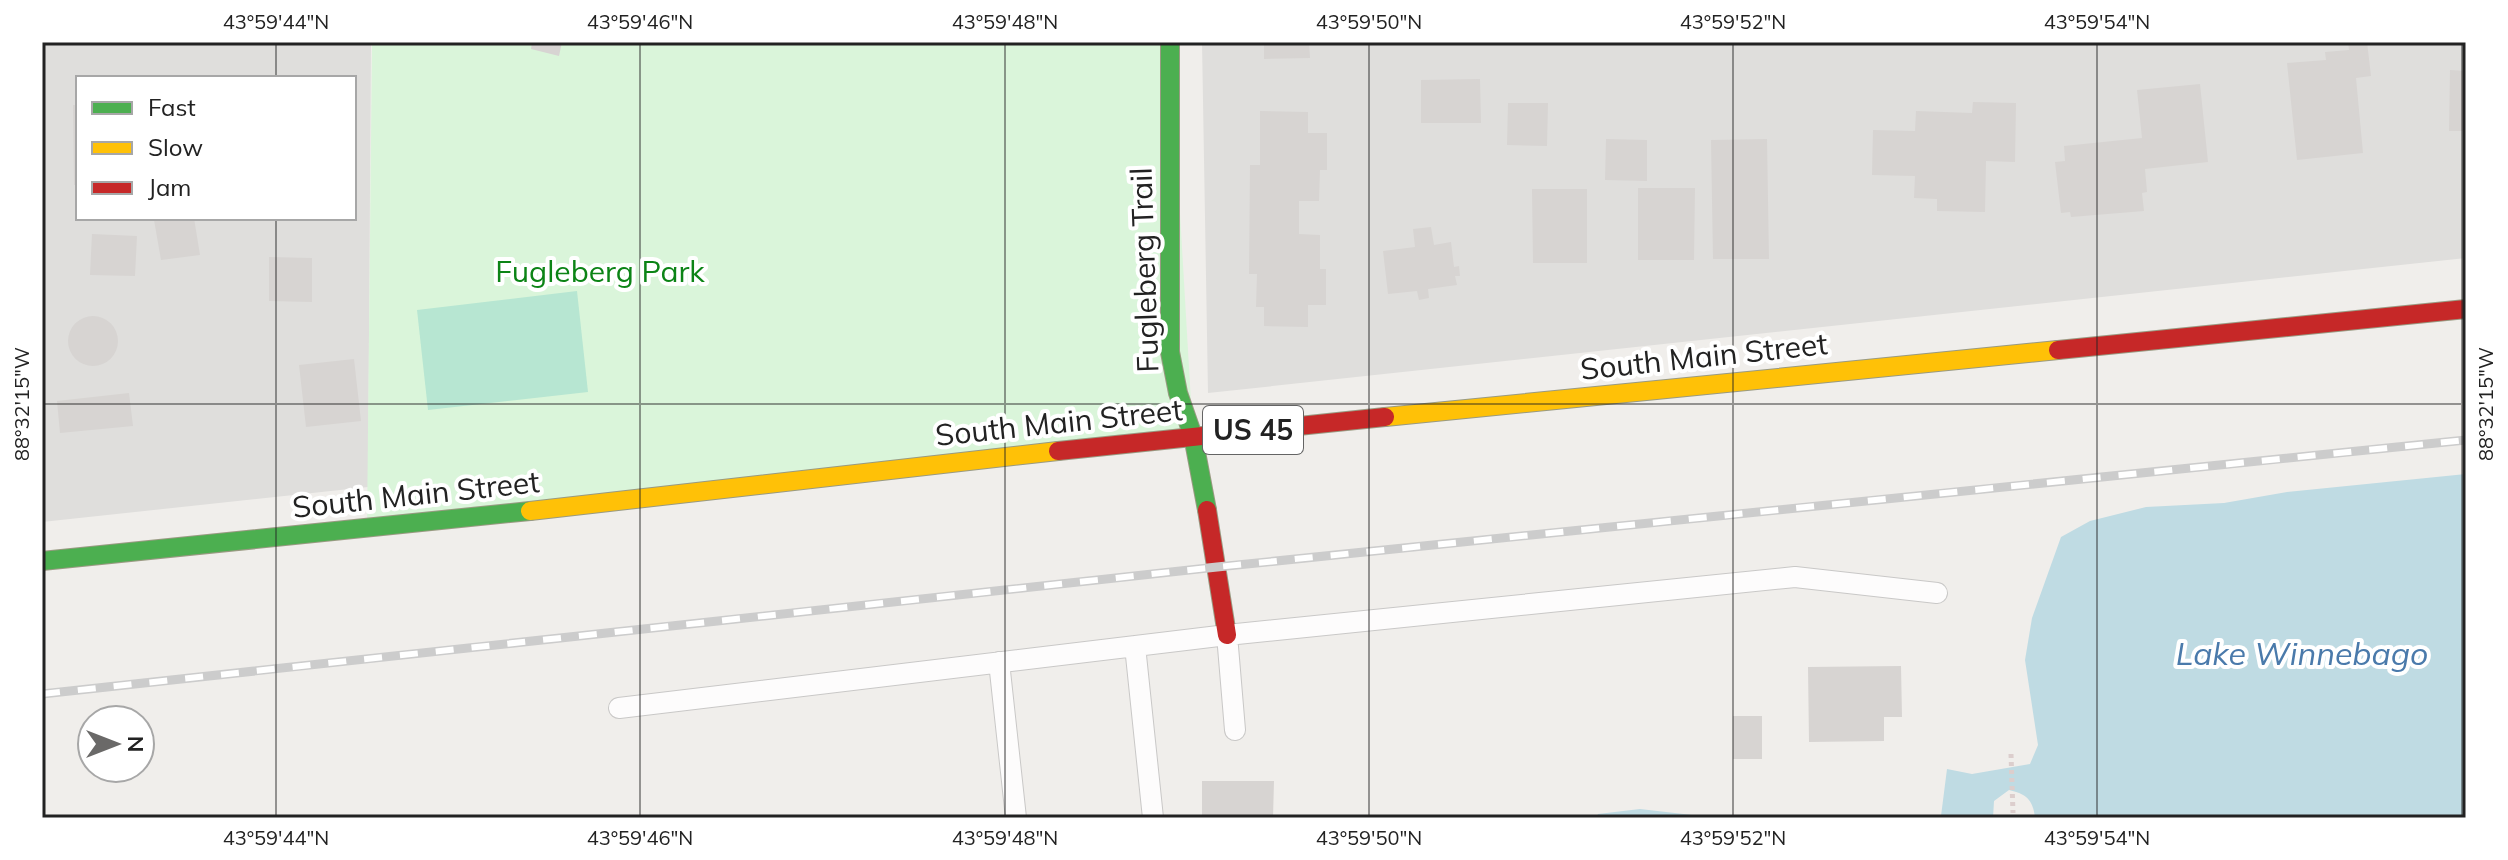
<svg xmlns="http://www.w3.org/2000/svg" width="2508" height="860" font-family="Mulish,sans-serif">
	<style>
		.residential { fill: #dfdedc; fill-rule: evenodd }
		.park { fill: #daf5da }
		.pitch { fill: #b7e6d2 }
		.water { fill: #bfdbe3 }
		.building { fill: #d7d4d2 }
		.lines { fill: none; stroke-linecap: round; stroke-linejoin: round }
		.lane-casing { stroke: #c9c8c7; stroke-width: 22 }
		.fast-casing { stroke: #999a82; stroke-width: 20 }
		.slow-casing { stroke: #999a82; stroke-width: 20 }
		.jam-casing { stroke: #999a82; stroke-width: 20 }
		.path { stroke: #dccecd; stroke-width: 5; stroke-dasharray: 4 4; stroke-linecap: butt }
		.lane { stroke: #fdfcfc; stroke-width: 20 }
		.fast { stroke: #4caf50; stroke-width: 18 }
		.slow { stroke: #ffc107; stroke-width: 18 }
		.jam { stroke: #c62828; stroke-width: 18 }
		.rail-casing { stroke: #ccc; stroke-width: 9 }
		.rail { stroke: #fff; stroke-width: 6; stroke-dasharray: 18; stroke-linecap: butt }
		.ticks { fill: none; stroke: #222; stroke-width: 2; stroke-opacity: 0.45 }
		.labels { text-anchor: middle; stroke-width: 8; stroke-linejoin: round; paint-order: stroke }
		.shield { fill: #fff; stroke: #646464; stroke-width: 2 }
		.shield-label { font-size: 28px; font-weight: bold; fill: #222 }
		.street-label { font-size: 30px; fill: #222; stroke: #fff }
		.park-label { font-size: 30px; fill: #0c8416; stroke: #fff }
		.water-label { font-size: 32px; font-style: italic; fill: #4a7aab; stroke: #fff }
		.neatline { fill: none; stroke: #222; stroke-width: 3 }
		.ticks-label { font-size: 20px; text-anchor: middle; fill: #222 }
	</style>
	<rect width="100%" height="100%" fill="#f0eeeb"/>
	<path class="residential" d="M42 42H371L368 487 42 522ZM78 78H354V218H78Z
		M1202 42H2466V258L1208 393Z"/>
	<path class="park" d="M372 42H1170L1193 436 367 529Z"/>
	<path class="pitch" d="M577 291 588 392 428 410 417 310Z"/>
	<path class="water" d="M2466 474V818H2035C2033 800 2027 794 2009 790L1994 801 1993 818H1871L1941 816 1947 769 1972 774 2030 764 2038 745 2025 660 2032 618 2061 537 2090 521 2146 507 2224 503 2287 492Z
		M1640 809 1692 815V818H1596L1598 814Z"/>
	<path class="building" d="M532 42H562L559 56 531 49Z
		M1264 42H1309L1310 58 1264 59Z
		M2348 42H2367L2371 76 2356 78 2363 153 2297 160 2287 63 2326 60 2325 52 2349 50Z
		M2450 70 2466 71V131H2449Z
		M1480 79 1481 123H1421V80Z
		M2200 84 2208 162 2145 169 2147 192 2142 193 2144 211 2071 217 2070 212 2061 213 2055 162 2065 161 2064 146 2142 138 2137 90Z
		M1973 102 2016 103 2015 162 1986 161 1985 212 1937 211V199L1914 198 1915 176 1872 175 1873 130 1915 131 1916 111 1972 113Z
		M1508 103H1548L1547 146 1507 145Z
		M73 105H78V185H74Z
		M1260 111 1308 112V133H1327V170H1320L1319 201H1299V234L1320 235V269H1326V305H1308V327L1264 326V307H1256L1257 274H1249L1250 165H1260Z
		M1606 139 1647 140V181L1605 180Z
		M1767 139 1769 259H1713L1711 140Z
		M1638 188H1695L1694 260H1638Z
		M1532 189H1587V263H1533Z
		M165 218H194L200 255 161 260 154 220Z
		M1431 227 1434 245 1451 242 1454 267 1459 266 1460 276H1455L1457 285 1428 289 1429 298 1419 300 1417 291 1388 294 1383 251 1415 247 1413 229Z
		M92 234 137 236 135 276 90 275Z
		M269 257 312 258V302L269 301Z
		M68 341a25 25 0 1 1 50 0a25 25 0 1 1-50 0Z
		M354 359 361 421 306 427 299 365Z
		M129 393 133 426 60 433 57 401Z
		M1901 666 1902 717H1884V741L1809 742 1808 667Z
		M1733 716H1762V759H1733Z
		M1202 781H1274L1273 818H1202Z"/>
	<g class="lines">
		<g class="lane-casing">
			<path id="lane" d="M1227 635 1235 730
				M1135 646 1153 818
				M999 662 1016 818
				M619 708 1227 635 1795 577 1937 593"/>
		</g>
		<g class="fast-casing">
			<path id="fast" d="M1170 42V352L1178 393 1193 436 1207 510
				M42 561 530 511"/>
		</g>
		<g class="slow-casing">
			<path id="slow" d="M1385 417 2058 350
				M530 511 1058 451"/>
		</g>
		<g class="jam-casing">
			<path id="jam" d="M2058 350 2466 309
				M1058 451 1385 417
				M1207 510 1227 635"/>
		</g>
		<path class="path" d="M2011 754 2013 813"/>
		<use href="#lane" class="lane"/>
		<use href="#fast" class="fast"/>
		<use href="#slow" class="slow"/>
		<use href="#jam" class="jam"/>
		<g class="rail-casing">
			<path id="rail" d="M42 694 1217 567 2466 440"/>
		</g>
		<use href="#rail" class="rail"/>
	</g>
	<path class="ticks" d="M276 42V78M640 42V818M1005 42V818M1369 42V818M1733 42V818M2097 42V818M2462 42V818M276 218V818M42 404H2466"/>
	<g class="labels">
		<rect class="shield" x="1203" y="406" width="100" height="48" rx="6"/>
		<g class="shield-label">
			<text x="1253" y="440">US 45</text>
		</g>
		<g class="street-label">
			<text transform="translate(1145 270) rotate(-92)" y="10">Fugleberg Trail</text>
			<text transform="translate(1704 357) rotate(-6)" y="10">South Main Street</text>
			<text transform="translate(1059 423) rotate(-6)" y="10">South Main Street</text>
			<text transform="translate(416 495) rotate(-6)" y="10">South Main Street</text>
		</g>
		<g class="park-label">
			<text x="600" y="282">Fugleberg Park</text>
		</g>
		<g class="water-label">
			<text x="2302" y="665">Lake Winnebago</text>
		</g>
	</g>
	<rect width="2508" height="860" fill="none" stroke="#ffffff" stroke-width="88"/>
	<rect x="76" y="76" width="280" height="144" fill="#ffffff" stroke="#a7a7a7" stroke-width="2"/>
	<rect x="92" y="102" width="40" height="12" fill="#4caf50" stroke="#a7a7a7" stroke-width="2"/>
	<text x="148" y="116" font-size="24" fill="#222222">Fast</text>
	<rect x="92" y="142" width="40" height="12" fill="#ffc107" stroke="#a7a7a7" stroke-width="2"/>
	<text x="148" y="156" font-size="24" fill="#222222">Slow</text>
	<rect x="92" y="182" width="40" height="12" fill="#c62828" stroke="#a7a7a7" stroke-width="2"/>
	<text x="148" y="196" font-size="24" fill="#222222">Jam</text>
	<g transform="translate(116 744) rotate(90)"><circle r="38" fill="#ffffff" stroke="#a7a7a7" stroke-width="2"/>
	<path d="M0-6L14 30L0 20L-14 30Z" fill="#6a6968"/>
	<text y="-12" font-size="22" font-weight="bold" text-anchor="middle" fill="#222222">N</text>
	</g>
	<rect x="44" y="44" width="2420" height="772" class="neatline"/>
	<g class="ticks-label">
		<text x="276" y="29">43°59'44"N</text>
		<text x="640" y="29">43°59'46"N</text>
		<text x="1005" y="29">43°59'48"N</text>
		<text x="1369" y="29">43°59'50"N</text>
		<text x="1733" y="29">43°59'52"N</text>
		<text x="2097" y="29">43°59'54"N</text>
		<text transform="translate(2486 404) rotate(-90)" y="7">88°32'15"W</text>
		<text transform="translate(22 404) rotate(-90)" y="7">88°32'15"W</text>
		<text x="276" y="845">43°59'44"N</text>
		<text x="640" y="845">43°59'46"N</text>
		<text x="1005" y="845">43°59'48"N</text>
		<text x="1369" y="845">43°59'50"N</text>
		<text x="1733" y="845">43°59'52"N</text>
		<text x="2097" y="845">43°59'54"N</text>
	</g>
</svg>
